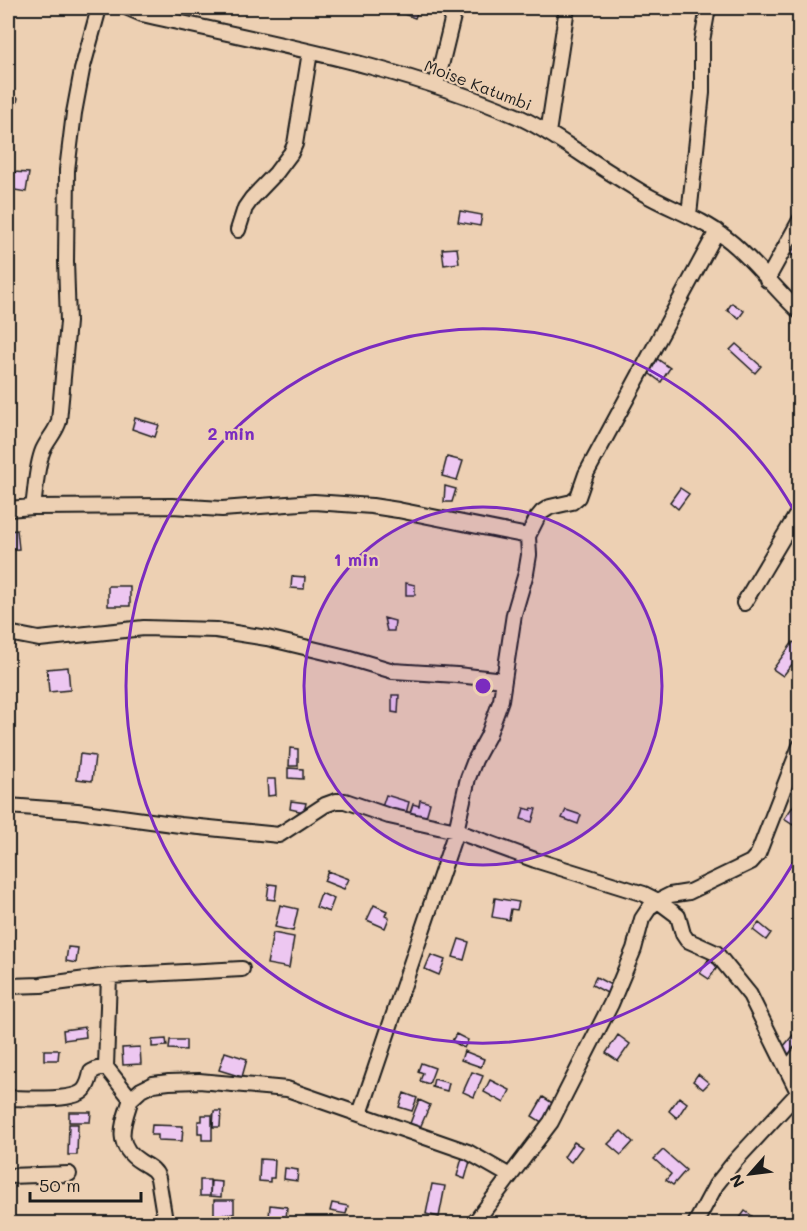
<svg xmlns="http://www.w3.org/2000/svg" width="807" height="1231" font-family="Mali,sans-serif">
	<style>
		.building { fill: #edc7f1; stroke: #1c1c1c; stroke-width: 1.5 }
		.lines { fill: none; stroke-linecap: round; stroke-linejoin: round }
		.street-casing { stroke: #1c1c1c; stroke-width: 18 }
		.street { stroke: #edd0b3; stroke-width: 14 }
		.ring { fill: none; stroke: #7b2cbf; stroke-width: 3 }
		.labels { text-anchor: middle; stroke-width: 4.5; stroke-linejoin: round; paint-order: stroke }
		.street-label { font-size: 16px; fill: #1c1c1c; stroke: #edd0b3 }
		.centre { fill: #7b2cbf; stroke: #edd0b3; stroke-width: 3 }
		.ring-label { font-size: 18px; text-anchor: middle; font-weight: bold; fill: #7b2cbf; stroke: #edd0b3; stroke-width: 4.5; stroke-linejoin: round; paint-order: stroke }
	</style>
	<rect width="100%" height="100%" fill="#edd0b3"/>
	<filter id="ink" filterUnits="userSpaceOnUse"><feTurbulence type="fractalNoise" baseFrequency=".0167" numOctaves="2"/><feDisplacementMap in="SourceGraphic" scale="12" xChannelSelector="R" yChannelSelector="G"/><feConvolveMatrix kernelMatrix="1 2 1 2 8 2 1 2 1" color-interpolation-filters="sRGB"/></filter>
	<g filter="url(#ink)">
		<path class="building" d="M403 8 417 13 415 18 401 13Z
			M8 95 18 98 14 114 8 112Z
			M13 172 29 173 26 192 9 189Z
			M460 211 482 215 480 226 458 222Z
			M799 239 800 257 799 259 790 254Z
			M457 248 459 263 444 265 442 249Z
			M732 303 744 311 739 318 727 310Z
			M736 344 761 366 755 373 730 350Z
			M656 358 670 368 661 382 646 371Z
			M135 418 159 425 155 437 132 429Z
			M447 457 463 461 457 480 442 476Z
			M445 486 456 489 452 502H444Z
			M680 488 689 494 678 509 670 502Z
			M17 530 19 549 8 550V531Z
			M292 576 305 577 304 589 291 588Z
			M406 583 415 585V595H406Z
			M108 586H130V606H108Z
			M384 618 395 621 394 631H387Z
			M793 642 800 647V654L783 676 773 669Z
			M68 667 70 690 49 692 47 669Z
			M392 695H399L398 713 392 712Z
			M290 748 298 749V766H289Z
			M80 754 95 756 92 781 77 779Z
			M288 768 303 769V779L288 778Z
			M267 779H275L276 795 268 796Z
			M386 795 409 802 405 817 381 810Z
			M420 800 430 803 426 817 410 813 413 804 419 806Z
			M291 801 306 803 304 812 290 809Z
			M794 805 800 808V814L793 825 784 819Z
			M524 808 531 810 532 808 536 809 532 822 521 819Z
			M566 810 581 815 578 824 562 818Z
			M328 871 349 879 344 889 324 881Z
			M269 884 277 885 275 900 267 899Z
			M321 893 334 899 329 912 316 907Z
			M495 898 519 902 517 910 511 909 509 920 492 917Z
			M280 905 298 909 293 931 275 927Z
			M374 905 387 911 385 916 389 918 385 928 367 920Z
			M759 923 771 933 766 940 753 930Z
			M273 933 294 937 289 968 267 964Z
			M459 939 469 942 464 960 453 957Z
			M68 947 78 948 76 963 66 961Z
			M431 955 445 960 439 975 425 969Z
			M708 960 718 966 709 979 700 973Z
			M596 977 611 985 607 993 592 985Z
			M85 1027 86 1037 64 1040 63 1030Z
			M456 1034 468 1040 464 1048 452 1041Z
			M618 1035 630 1044 618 1061 606 1053Z
			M793 1035 800 1040V1045L788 1059 779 1052Z
			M166 1039 167 1046 152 1047V1040Z
			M170 1040H186V1050L169 1049Z
			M140 1047 141 1064 123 1065 122 1048Z
			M44 1050H59L58 1060H44Z
			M464 1051 484 1059 481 1067 461 1060Z
			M225 1052 247 1059 242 1077 219 1070Z
			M421 1063 435 1068 429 1084 420 1081 423 1073 418 1071Z
			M472 1072 483 1076 474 1097 463 1092Z
			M698 1074 709 1083 703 1089 693 1081Z
			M434 1079 449 1083 447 1091 432 1087Z
			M490 1080 510 1090 504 1103 484 1092Z
			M404 1093 417 1098 412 1111 399 1107Z
			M543 1097 554 1104 543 1123 532 1116Z
			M679 1097 687 1103 677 1118 669 1111Z
			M419 1100 430 1105 419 1130 409 1126Z
			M214 1111H221L220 1127H213Z
			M69 1112H91L90 1122H69Z
			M202 1115H212V1140H202V1133H198V1121H202Z
			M69 1124H78L77 1155H68Z
			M152 1125 183 1126 182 1141 158 1140V1135H151Z
			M621 1131 633 1142 621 1155 608 1144Z
			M574 1142 582 1147 571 1162 564 1157Z
			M663 1150 686 1170 673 1185 666 1180 671 1174 654 1159Z
			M462 1158 470 1161 465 1179 457 1176Z
			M260 1159 275 1160 274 1178H270V1182L259 1181Z
			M285 1168 298 1170 297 1181 284 1179Z
			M200 1180H210V1196H200Z
			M211 1181 222 1182 221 1197 210 1196Z
			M432 1184 445 1186 439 1217 426 1214Z
			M214 1200H234V1214L214 1215Z
			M332 1203 348 1206 346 1214 330 1211Z
			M270 1205 287 1207 286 1220 269 1218Z
			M745 1211 752 1216 747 1224H739L737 1222Z"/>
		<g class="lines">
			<g class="street-casing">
				<path id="street" d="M128 8 142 14C268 43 399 65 519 117 539 126 558 139 577 151 599 166 620 179 643 193 670 209 701 218 726 238 754 259 774 289 800 312
					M436 86 455 8
					M548 133 567 8
					M689 215 702 93V41L708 8
					M238 230 245 208 252 198 276 173 291 153 295 144 310 52
					M767 280 800 220
					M33 507C36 488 36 467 43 450 48 439 56 432 59 421L68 322 66 261 67 170 74 113 82 70 99 8
					M8 509 33 507 172 506 222 509 314 502 372 506 398 510 528 536
					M744 603 800 509
					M8 633 39 639 144 628 216 630 267 638 346 657 393 671 457 675 504 680
					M8 806 77 811 180 825 279 835 325 805 336 801H345L389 816 456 831 535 860 644 894 658 901 678 916 683 934 687 940 716 953 750 995 800 1096
					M109 976 106 1067 131 1099C123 1124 113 1145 141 1162 149 1167 155 1169 158 1178L165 1221 167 1224
					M8 986 41 985 109 976 242 969
					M787 1070 800 1053
					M8 1098C24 1098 73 1102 84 1090 88 1085 90 1078 91 1072L97 1069 106 1067
					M131 1099 141 1090 153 1084 169 1082 199 1081 287 1089 468 1152 510 1176
					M360 1114 456 831 468 778 475 760 488 736 501 700 514 614 526 573 529 555 528 536 537 518 542 512 550 507 572 502 578 497 586 474 717 231
					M8 1176 69 1174
					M473 1224 479 1217 551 1122 611 1004 634 949 642 919 650 907 658 901 670 895 689 892 751 862 758 854 800 746
					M695 1224 716 1185 735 1161 798 1093"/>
			</g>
			<use href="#street" class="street"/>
		</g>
	</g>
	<circle cx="483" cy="686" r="179" fill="#7b2cbf" fill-opacity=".12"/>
	<g class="ring">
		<circle cx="483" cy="686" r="179"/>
		<path d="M798 854A357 357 0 1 1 798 518"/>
	</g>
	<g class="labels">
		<g class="street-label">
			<text transform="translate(478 85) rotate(21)" y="6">Moise Katumbi</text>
		</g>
	</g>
	<circle cx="483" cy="686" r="9" class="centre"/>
	<g class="ring-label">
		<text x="231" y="440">2 min</text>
		<text x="356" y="566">1 min</text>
	</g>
	<rect width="807" height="1231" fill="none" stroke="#edd0b3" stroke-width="30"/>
	<rect x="15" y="15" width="777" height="1201" fill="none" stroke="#1c1c1c" stroke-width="2" filter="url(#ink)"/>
	<g transform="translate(750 1174) rotate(242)" stroke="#edd0b3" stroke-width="4.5" paint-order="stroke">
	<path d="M0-4.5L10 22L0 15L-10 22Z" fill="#1c1c1c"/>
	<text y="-9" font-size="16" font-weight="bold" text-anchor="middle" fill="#1c1c1c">N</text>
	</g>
	<path d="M30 1192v9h111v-9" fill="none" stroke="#1c1c1c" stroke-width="3"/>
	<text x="39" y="1192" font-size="18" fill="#1c1c1c" stroke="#edd0b3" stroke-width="4.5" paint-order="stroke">50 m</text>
</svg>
